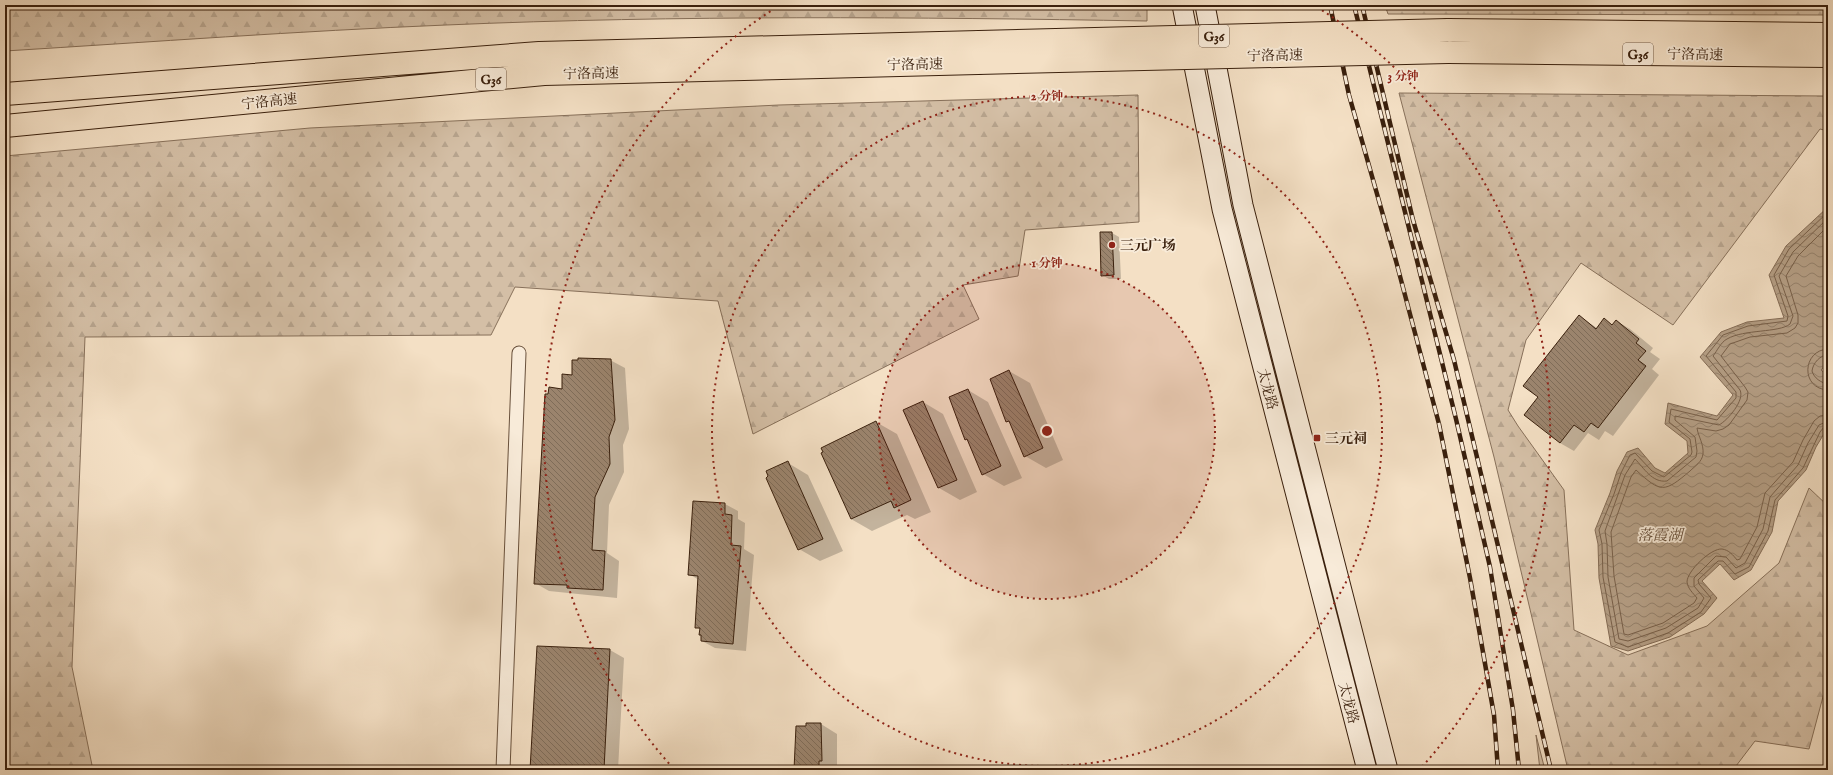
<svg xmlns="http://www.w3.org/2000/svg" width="1833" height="775" font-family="'IM FELL English','Noto Serif SC',serif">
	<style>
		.forest { fill: url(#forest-firs); stroke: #87705a }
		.water { fill: url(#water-waves); stroke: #846c56 }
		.shadow { fill: #0003 }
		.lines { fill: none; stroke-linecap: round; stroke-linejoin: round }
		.shore { stroke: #78604a; stroke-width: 1 }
		.building { fill: url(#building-back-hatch); stroke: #3a200d }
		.street-casing { stroke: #68503b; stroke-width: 15 }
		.secondary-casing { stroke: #3a200d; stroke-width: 21 }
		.highway-casing { stroke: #3a200d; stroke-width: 24 }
		.street { stroke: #f8ebd9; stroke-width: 13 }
		.secondary { stroke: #f8ebd9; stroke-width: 19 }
		.highway { stroke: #f4e0c5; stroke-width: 22 }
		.rail-casing { stroke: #3a200d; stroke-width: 4.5 }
		.rail { stroke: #f8ebd9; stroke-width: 3; stroke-dasharray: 9; stroke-linecap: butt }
		.highway-bridge-casing { stroke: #3a200d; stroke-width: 24; stroke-linecap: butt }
		.highway-bridge { stroke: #f4e0c5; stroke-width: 22 }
		.ring { fill: none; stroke: #8f2418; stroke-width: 2; stroke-dasharray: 2 4 }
		.poi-dot { fill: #8f2418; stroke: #f8ebd9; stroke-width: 1.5 }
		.labels { text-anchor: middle; stroke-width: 3.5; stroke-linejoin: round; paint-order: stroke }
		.shield { fill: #f8ebd9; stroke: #735d4a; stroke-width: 1 }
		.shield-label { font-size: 13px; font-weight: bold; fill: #3a200d }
		.street-label { font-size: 14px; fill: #3a200d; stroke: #f8ebd9 }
		.poi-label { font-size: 14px; font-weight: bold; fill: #3a200d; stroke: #f8ebd9; text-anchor: start }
		.water-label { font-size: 15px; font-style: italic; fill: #654c37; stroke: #f8ebd9 }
		.centre { fill: #8f2418; stroke: #f8ebd9; stroke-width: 2 }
		.ring-label { font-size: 12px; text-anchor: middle; font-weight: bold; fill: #8f2418; stroke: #f8ebd9; stroke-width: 3.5; stroke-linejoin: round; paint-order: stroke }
	</style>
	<defs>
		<pattern id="forest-firs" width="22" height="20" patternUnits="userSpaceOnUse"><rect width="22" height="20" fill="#d4bfa6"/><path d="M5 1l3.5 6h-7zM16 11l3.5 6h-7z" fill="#b7a48e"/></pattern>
		<pattern id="water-waves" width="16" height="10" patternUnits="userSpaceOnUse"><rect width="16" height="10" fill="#b59f86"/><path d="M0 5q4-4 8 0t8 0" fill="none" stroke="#94816c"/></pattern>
		<pattern id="building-back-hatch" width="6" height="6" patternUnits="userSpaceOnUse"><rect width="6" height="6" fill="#9b846d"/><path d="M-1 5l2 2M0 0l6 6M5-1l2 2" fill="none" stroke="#7f6c58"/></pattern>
	</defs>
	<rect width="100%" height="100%" fill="#f4e0c5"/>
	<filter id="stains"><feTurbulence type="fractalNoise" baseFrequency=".005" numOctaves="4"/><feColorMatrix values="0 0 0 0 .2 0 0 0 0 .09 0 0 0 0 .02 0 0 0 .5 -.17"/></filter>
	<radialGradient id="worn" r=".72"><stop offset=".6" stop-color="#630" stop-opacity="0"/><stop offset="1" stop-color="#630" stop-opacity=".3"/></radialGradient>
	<path class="forest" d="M5 5H1147V21C914 17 680 15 446 25 299 31 152 42 5 51Z
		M1385 5H1828V15L1388 14Z
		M1399 93 1828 96V131L1820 129 1673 325 1581 263 1526 340 1508 410 1518 426 1564 490 1574 630 1628 655 1707 626 1779 563 1809 488 1828 506V678L1809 749 1755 741 1733 770H1568L1494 457Z
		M1138 95 1139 222 1025 230 1018 276 963 285 979 319 753 434 718 301 515 287 491 335 85 337 72 667 93 770H5V156L310 128 779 105Z
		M1536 735 1545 770H1540Z"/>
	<path class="water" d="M1828 207V362L1821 370 1828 376V427L1816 447 1806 470 1778 501 1772 532 1751 570 1734 580 1720 564 1702 581 1717 598 1704 614 1670 637 1628 651 1611 646 1599 578 1598 544 1595 530 1610 493 1617 471 1627 452 1638 448 1655 468 1665 473 1688 453 1687 441 1665 424 1668 403 1717 416 1733 395 1700 357 1721 332 1747 322 1784 318 1769 275 1786 246Z"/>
	<path class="shadow" d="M1101 233H1112L1119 237 1121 279H1109L1102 275Z
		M1579 316 1597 328 1604 320 1613 325 1616 321 1630 329 1653 348 1650 352 1660 359 1652 369 1659 375 1613 436 1605 431 1599 440 1588 433 1574 451 1560 443 1539 397Z
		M610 360 625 368 629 429 623 445 624 472 609 505 607 553 619 561 617 598 549 591 535 583 563 390 574 376Z
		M1009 371 1030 383 1063 460 1046 468 1025 456 1011 423 1007 421Z
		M968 390 988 402 1022 478 1004 486 983 474 969 441 966 439Z
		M923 402 943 414 977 492 960 500 939 488 904 411Z
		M876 422 897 434 931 512 915 519 907 515 872 531 851 519 822 449Z
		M788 463 808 475 843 551 820 561 799 549Z
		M694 502 725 504 738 511V519L745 523 744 549 754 555 746 651 715 648 702 641 701 630 696 627 699 580 689 574Z
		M610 650 624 658 618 770H528H531Z
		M807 724H821L837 734V769L795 770Z"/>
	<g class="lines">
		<path class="shore" d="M1828 212 1789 249 1774 275 1788 316 1787 321 1748 326 1723 335 1706 356 1736 392V398L1717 420 1671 409 1669 422 1690 439 1692 452 1691 455 1664 477 1652 471 1635 453 1630 455 1621 473 1614 494 1599 530 1602 544 1603 577 1615 642 1628 647 1668 633 1701 612 1711 598 1699 584 1698 580 1718 561H1723L1735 574 1749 567 1768 531 1775 500 1803 468 1820 432 1824 427 1828 426
			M1828 218 1793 252 1779 276 1793 316 1790 324C1779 333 1744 329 1727 339 1721 342 1717 351 1713 356L1740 390C1745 400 1728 420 1719 425L1675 416V420L1695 437 1697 451 1696 457 1667 481C1652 483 1644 468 1635 459L1625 475 1605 531 1607 544 1608 577 1619 639 1628 641 1666 628 1698 608 1704 598 1694 586V578L1716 556 1726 557 1736 568 1745 563 1763 529 1770 497 1798 465 1808 443 1819 425 1828 421
			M1828 226 1798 256 1786 276 1798 315V323L1795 328 1787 333 1750 337 1730 344 1721 356 1745 387 1748 392 1747 400 1729 425 1723 429 1716 431 1697 428C1698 436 1704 444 1703 454 1702 462 1695 466 1690 471 1664 493 1661 493 1636 470L1631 477 1611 532 1614 576 1624 634 1628 635 1663 623 1694 603 1697 598C1693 593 1688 589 1687 582 1687 571 1711 548 1722 549 1729 550 1733 555 1737 560L1740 559 1757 527 1765 493 1793 462 1803 440 1814 421 1820 416 1828 415
			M1828 349C1802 350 1800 389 1828 390
			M1828 355C1820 355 1813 363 1812 371 1814 378 1821 383 1828 384"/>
	</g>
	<path class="building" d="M1100 232H1112L1114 275 1101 276Z
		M1579 315 1596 329 1604 318 1612 325 1616 320 1639 339 1636 343 1646 351 1638 360 1646 366 1598 428 1591 423 1584 432 1574 425 1560 443 1524 415 1538 397 1523 386Z
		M578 358 611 359 615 420 609 437 610 464 595 497 592 550 605 551 603 590 567 588V585L534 584 545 394H548L549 387 562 389V374L572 375V360H578Z
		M1009 370 1043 448 1024 457 1009 421 1006 422 990 379Z
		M968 389 1001 466 982 475 967 439 965 440 949 397Z
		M923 401 957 480 938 488 903 410Z
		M876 421 911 500 894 508 891 501 851 519 821 453 823 452 821 448Z
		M788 461 823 539 798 550 766 478 768 476 766 471Z
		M693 501 725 503V514L732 515 731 545 741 546 733 644 701 641V635H699L700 628H695L698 576 688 575Z
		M537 646 610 649 604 770H530Z
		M806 723H821L822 761H819V768H812V770H794L796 726H806Z"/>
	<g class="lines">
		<g class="street-casing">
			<path id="street" d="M503 770 519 353"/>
		</g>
		<g class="secondary-casing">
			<path id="secondary" d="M1182 5 1222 209 1367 770
				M1205 5 1243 205 1388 770"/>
		</g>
		<g class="highway-casing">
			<path id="highway" d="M1448 30 1828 34
				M1448 52 1828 56
				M5 94 539 53 979 42
				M5 126 544 74 978 63"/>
		</g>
		<use href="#street" class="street"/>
		<use href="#secondary" class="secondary"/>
		<use href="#highway" class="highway"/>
		<g class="rail-casing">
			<path id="rail" d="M1330 5 1349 95 1396 261 1439 424 1470 578 1494 715 1498 770
				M1354 5 1456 419 1490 567 1513 710 1519 770
				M1362 5 1413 220 1454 360 1551 770"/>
		</g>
		<use href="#rail" class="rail"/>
		<g class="highway-bridge-casing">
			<path id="highway-bridge" d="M979 42 1448 30
				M978 63 1448 52"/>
		</g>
		<use href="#highway-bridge" class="highway-bridge"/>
	</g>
	<circle cx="1047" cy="431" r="168" fill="#8f2418" fill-opacity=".12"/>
	<g class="ring">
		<circle cx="1047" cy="431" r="168"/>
		<circle cx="1047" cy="431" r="335"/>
		<path d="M673 768A503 503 0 0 1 777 7M1317 7A503 503 0 0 1 1421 768"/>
	</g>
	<g class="poi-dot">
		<circle cx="1112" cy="245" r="4"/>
		<rect x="1313" y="434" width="8" height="8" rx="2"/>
	</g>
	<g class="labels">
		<g class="shield">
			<rect x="1199" y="25" width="30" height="22" rx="3"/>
			<rect x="1623" y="43" width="30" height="22" rx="3"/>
			<rect x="476" y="68" width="30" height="22" rx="3"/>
		</g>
		<g class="shield-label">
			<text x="1214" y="41">G36</text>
			<text x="1638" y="59">G36</text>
			<text x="491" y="84">G36</text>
		</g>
		<g class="street-label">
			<text transform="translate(1695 54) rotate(1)" y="5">宁洛高速</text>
			<text transform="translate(1275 55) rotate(-1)" y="5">宁洛高速</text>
			<text transform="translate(915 64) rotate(-1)" y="5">宁洛高速</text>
			<text transform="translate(591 73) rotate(-1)" y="5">宁洛高速</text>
			<text transform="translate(269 101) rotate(-6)" y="5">宁洛高速</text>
			<text transform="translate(1268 389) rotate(75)" y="5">太龙路</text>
			<text transform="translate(1349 703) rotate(75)" y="5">太龙路</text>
		</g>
		<g class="poi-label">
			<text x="1120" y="250">三元广场</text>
			<text x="1325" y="443">三元祠</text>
		</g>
		<g class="water-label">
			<text x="1660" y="540">落霞湖</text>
		</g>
	</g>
	<circle cx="1047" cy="431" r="6" class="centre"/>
	<g class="ring-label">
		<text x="1403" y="80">3 分钟</text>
		<text x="1047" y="100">2 分钟</text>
		<text x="1047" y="267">1 分钟</text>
	</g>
	<rect width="1833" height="775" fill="none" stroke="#f4e0c5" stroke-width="20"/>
	<rect x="6" y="6" width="1821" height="763" fill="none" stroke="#3a200d" stroke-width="2"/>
	<rect x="10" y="10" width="1813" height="755" fill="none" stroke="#3a200d"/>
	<rect width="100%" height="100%" filter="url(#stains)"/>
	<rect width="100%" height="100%" fill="url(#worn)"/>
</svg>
